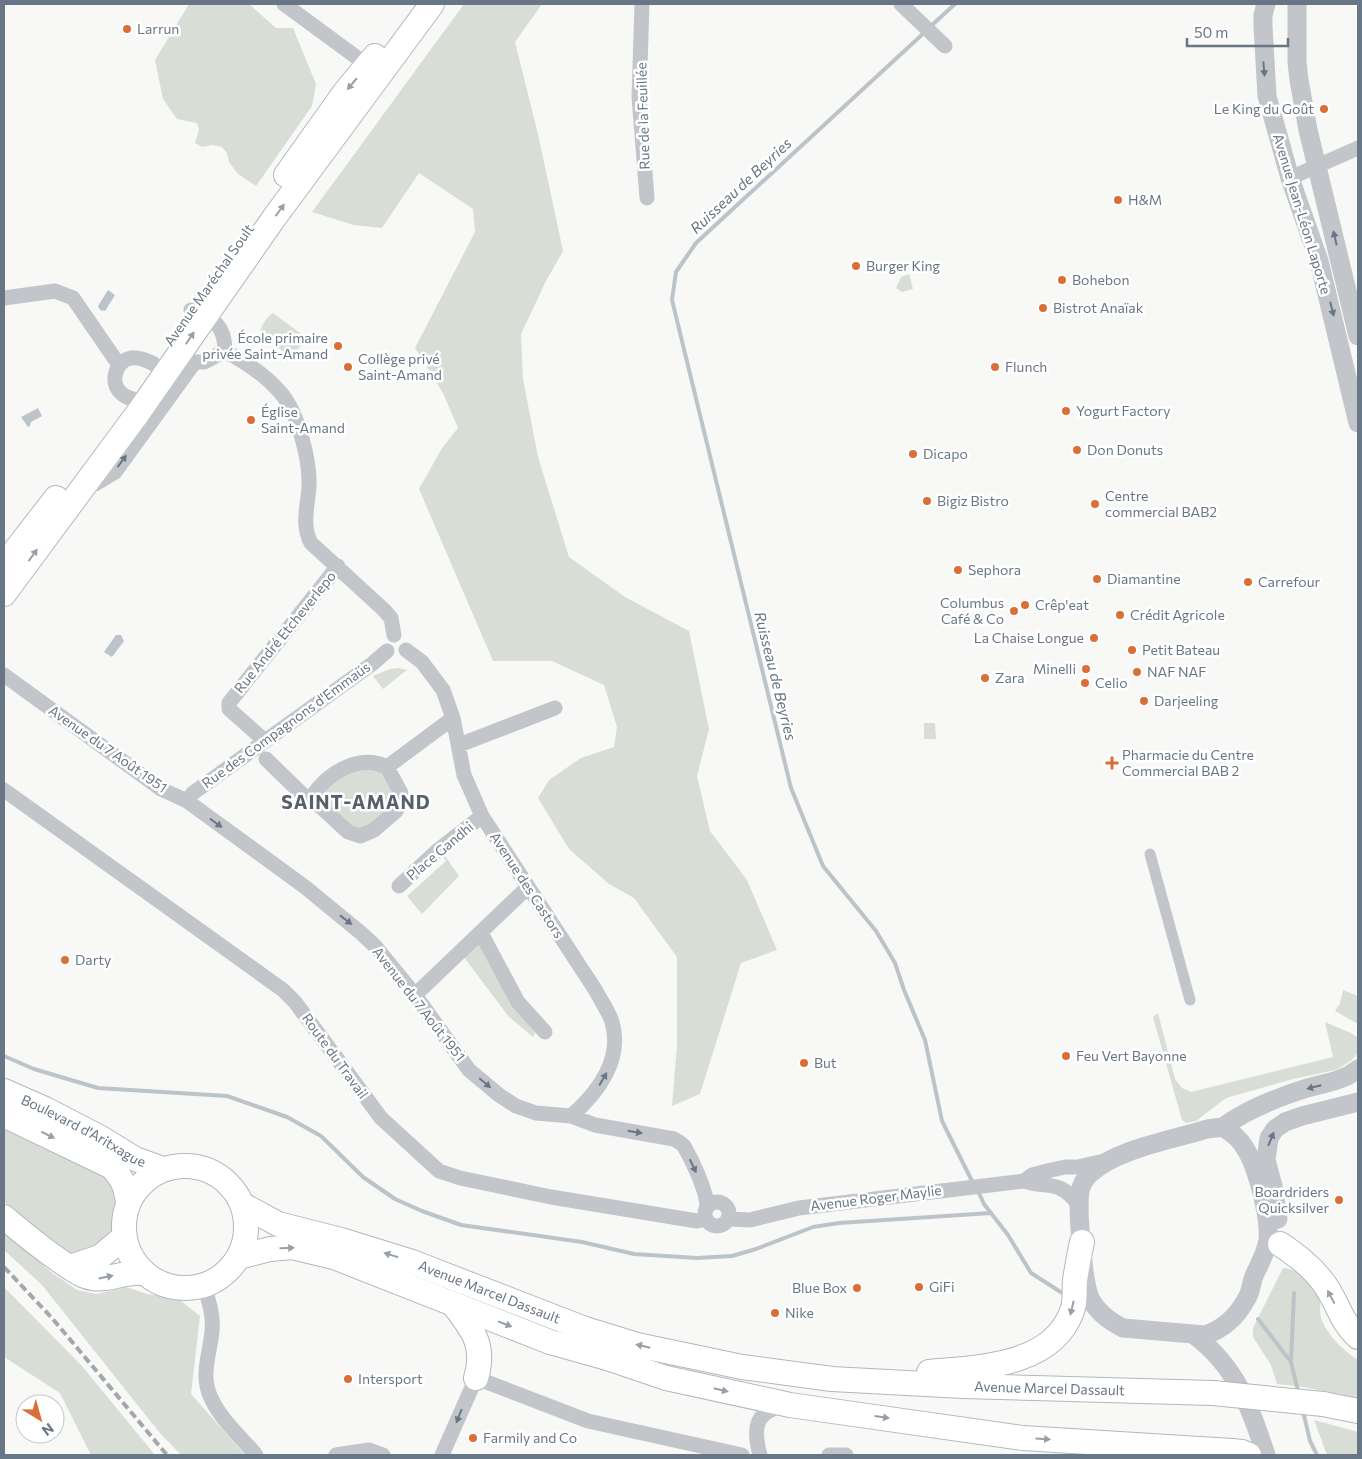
<svg xmlns="http://www.w3.org/2000/svg" width="1362" height="1459" font-family="Commissioner,sans-serif">
	<style>
		.green { fill: #d8ddd6 }
		.water { fill: #bcc4ca }
		.lines { fill: none; stroke-linecap: round; stroke-linejoin: round }
		.stream { stroke: #bcc4ca; stroke-width: 4 }
		.primary-casing { stroke: #b3b7bc; stroke-width: 26 }
		.pedestrian { stroke: #c2c5c9; stroke-width: 11 }
		.minor { stroke: #c2c5c9; stroke-width: 15 }
		.tertiary { stroke: #c2c5c9; stroke-width: 19 }
		.primary { stroke: #fff; stroke-width: 24 }
		.rail { stroke: #a3a8ae; stroke-width: 4; stroke-dasharray: 8 4; stroke-linecap: butt }
		.primary-bridge-casing { stroke: #b3b7bc; stroke-width: 26; stroke-linecap: butt }
		.primary-bridge { stroke: #fff; stroke-width: 24 }
		.oneway { fill: #697685 }
		.oneway2 { fill: #969faa }
		.poi-dot { fill: #d96f36; stroke: #fff; stroke-width: 2 }
		.labels { text-anchor: middle; stroke-width: 5; stroke-linejoin: round; paint-order: stroke }
		.poi-label { font-size: 14px; fill: #697685; stroke: #fff; text-anchor: start }
		.street-label { font-size: 14px; fill: #697685; stroke: #fff }
		.water-label { font-size: 15px; font-style: italic; fill: #657680; stroke: #fff }
		.district-label { font-size: 19px; font-weight: bold; letter-spacing: 1px; fill: #57606b; stroke: #fff }
	</style>
	<rect width="100%" height="100%" fill="#f8f9f6"/>
	<path class="green" d="M189 4H249L276 28H293L316 84 312 106 256 186 238 174 229 162 227 153 222 147 213 145 202 147 195 143 199 130 197 123 177 119 163 99 155 60Z
		M464 4H542L515 42 538 134 563 251 546 281 521 334 523 379 538 457 569 557 625 597 689 631 709 729 697 776 710 831 747 880 777 950 741 963 700 1094 672 1106 677 1045V957L634 898 609 884 569 849 538 798 549 780 581 758 614 747 617 727 604 685 552 661H493L419 489 442 448 458 428 443 393 415 348 475 232 473 209 419 173 382 228 354 225 312 212Z
		M909 274 913 289 902 292 896 288 901 277Z
		M273 313 304 336C304 344 296 353 289 356L260 334C260 326 267 317 273 313Z
		M398 668 407 670 383 689 373 676 390 669Z
		M924 723H935L936 739H924Z
		M352 767 384 770 398 800 365 831 349 825 322 797 321 792Z
		M443 853 459 876 422 914 407 896 446 861 442 855Z
		M477 942 482 945 537 1029 533 1037 509 1017 463 956Z
		M1343 990 1358 996V1024L1335 1011 1340 1003Z
		M1158 1013 1175 1079 1182 1088 1191 1092 1333 1057 1325 1022 1351 1033 1358 1038 1357 1054 1352 1060 1336 1070 1293 1079 1226 1098 1196 1121 1186 1123 1182 1120 1153 1017Z
		M4 1129 107 1176C120 1194 117 1211 116 1232L98 1250 75 1258 4 1202Z
		M4 1232 51 1272 77 1290 96 1294 126 1287 147 1294 176 1297 200 1316 191 1394 245 1455H181L159 1432 42 1285 4 1250Z
		M1283 1268C1296 1268 1317 1284 1320 1298 1321 1305 1319 1314 1322 1321 1330 1338 1343 1350 1358 1360V1398L1303 1387 1277 1384 1271 1365 1253 1337V1328Z
		M4 1287 82 1366 155 1455H91L60 1393 4 1357Z
		M1314 1420 1358 1432V1455H1327Z"/>
	<path class="water" d="M108 290 115 295 105 311 100 310 98 306Z
		M38 408 42 416 31 422 30 426 28 427 21 417Z
		M116 635H121L124 641 112 657 104 652Z"/>
	<g class="lines">
		<path class="stream" d="M931 26 955 4
			M926 31 696 243 676 272 672 300 791 788 823 866 876 931 895 963 904 990 925 1040 942 1121 973 1183
			M4 1056 34 1069 98 1088 227 1096 287 1117 321 1136 363 1177 395 1199 422 1211 461 1225 582 1242 634 1254 697 1258 732 1256 756 1249 813 1227 839 1223 991 1213
			M978 1191 984 1204 1008 1235 1031 1273 1067 1296
			M1258 1319 1291 1362 1299 1395
			M1291 1361 1294 1293
			M1303 1411 1310 1441 1317 1455"/>
		<g class="primary-casing">
			<g id="primary">
				<path d="M286 175 345 92 375 56"/>
				<path d="M4 565 56 498"/>
				<path d="M4 594 138 413 274 218 432 4"/>
				<path id="s1" d="M4 1091 45 1109 101 1138 135 1159 163 1169"/>
				<path d="M4 1115 112 1167C123 1180 126 1186 128 1203"/>
				<circle cx="185" cy="1227" r="61"/>
				<path id="s2" d="M243 1205 278 1224 341 1240 412 1262 585 1329 637 1345 742 1367 832 1379 963 1386 1213 1393"/>
				<path d="M4 1217C25 1235 46 1252 69 1267 77 1272 83 1277 93 1278 106 1281 126 1271 144 1273"/>
				<path d="M1280 1244C1296 1255 1311 1266 1323 1282 1337 1300 1340 1321 1358 1337"/>
				<path d="M239 1257 270 1249 292 1247 334 1257 550 1342 607 1358 623 1360"/>
				<path d="M70 1267 100 1257 124 1237"/>
				<path d="M453 1304C472 1329 486 1345 476 1378"/>
				<path d="M607 1358 666 1378 790 1405 1023 1438 1232 1451 1242 1452 1249 1455"/>
				<path d="M929 1372C978 1367 1052 1367 1072 1311 1076 1302 1074 1290 1075 1280 1077 1268 1079 1255 1082 1242"/>
				<path d="M1323 1404 1358 1411"/>
			</g>
		</g>
		<path class="pedestrian" d="M1150 854 1190 1000"/>
		<path class="minor" d="M284 4 367 65
			M642 4 639 97 647 198
			M901 4 945 46
			M1290 178 1358 148
			M4 298 55 291 73 298 119 365
			M191 310C214 318 225 326 225 351
			M225 351C244 361 266 376 280 392 298 412 310 460 309 486 308 506 301 524 311 543L384 610 391 618 394 635
			M185 362H204L225 351
			M146 402C137 400 127 399 121 393 109 382 116 361 131 358 139 357 146 360 154 364
			M87 486 95 484 115 472 194 363
			M406 650 422 662 443 690 453 718 464 775 482 816 596 991C601 1001 609 1012 612 1022 623 1059 598 1093 571 1116
			M4 675 161 789 187 801 305 887 361 933 375 946 415 995 469 1070 499 1095 516 1106 536 1113 571 1116 595 1125 674 1139C678 1141 681 1143 684 1146 692 1160 707 1191 707 1207
			M265 741 229 709V703L338 566
			M459 745 555 708
			M266 759 301 793 322 808 348 832 360 836 374 830 396 811 401 802V793L387 767 453 718
			M4 790 283 990 295 1002 381 1118 439 1171 460 1178 551 1197 697 1221 705 1219
			M311 798C326 774 358 753 387 767
			M187 801 193 793 372 664 387 651
			M399 886 437 851 482 816
			M481 933 518 1002 545 1032
			M415 995 528 887
			M1024 1181 1032 1175 1051 1170 1065 1167H1078L1104 1161
			M705 1214a12 12 0 1 1 24 0a12 12 0 1 1-24 0Z
			M729 1219 750 1220 799 1208 1024 1181C1049 1189 1059 1179 1078 1204
			M204 1286C209 1300 214 1316 212 1331 210 1354 200 1375 211 1398 221 1420 241 1437 256 1455
			M336 1455 369 1450 383 1455
			M442 1455 476 1378 588 1421 742 1455
			M760 1455C753 1429 754 1412 784 1406
			M829 1455H846"/>
		<path class="tertiary" d="M1266 4 1263 15V26L1267 96 1290 178 1319 261 1358 423
			M1297 4V62L1299 80 1308 130 1358 336
			M1223 1127C1232 1133 1239 1138 1245 1148 1257 1167 1270 1217 1268 1240 1266 1253 1259 1265 1254 1276 1251 1283 1251 1292 1247 1298 1238 1315 1224 1329 1205 1335L1123 1328C1109 1321 1097 1312 1090 1298 1083 1282 1077 1209 1080 1192 1081 1185 1085 1178 1091 1173 1117 1149 1172 1140 1207 1129Z
			M1223 1127C1246 1110 1276 1098 1304 1089 1323 1083 1342 1082 1358 1069
			M1278 1219 1273 1186 1266 1160 1269 1138 1275 1129 1285 1122 1302 1116 1358 1102
			M1194 1335C1237 1367 1250 1407 1266 1455"/>
		<use href="#primary" class="primary"/>
		<path class="rail" d="M4 1267 52 1318 167 1455"/>
		<g class="primary-bridge-casing">
			<path id="primary-bridge" d="M1213 1393 1323 1404"/>
		</g>
		<use href="#primary-bridge" class="primary-bridge"/>
	</g>
	<defs><path id="oneway-solid" d="M-6-.8H1V-3.2L6.5 0L1 3.2V.8H-6Z" transform="scale(1.25)"/></defs>
	<g class="oneway">
		<use href="#oneway-solid" transform="translate(1264 69) rotate(85)"/>
		<use href="#oneway-solid" transform="translate(1335 238) rotate(-103)"/>
		<use href="#oneway-solid" transform="translate(1332 309) rotate(76)"/>
		<use href="#oneway-solid" transform="translate(122 461) rotate(-54)"/>
		<use href="#oneway-solid" transform="translate(216 823) rotate(36)"/>
		<use href="#oneway-solid" transform="translate(346 920) rotate(38)"/>
		<use href="#oneway-solid" transform="translate(603 1079) rotate(-59)"/>
		<use href="#oneway-solid" transform="translate(485 1083) rotate(40)"/>
		<use href="#oneway-solid" transform="translate(1314 1087) rotate(166)"/>
		<use href="#oneway-solid" transform="translate(635 1132) rotate(9)"/>
		<use href="#oneway-solid" transform="translate(1271 1139) rotate(-68)"/>
		<use href="#oneway-solid" transform="translate(693 1166) rotate(65)"/>
		<use href="#oneway-solid" transform="translate(459 1416) rotate(112)"/>
	</g>
	<g class="oneway2">
		<use href="#oneway-solid" transform="translate(352 84) rotate(130)"/>
		<use href="#oneway-solid" transform="translate(280 210) rotate(-54)"/>
		<use href="#oneway-solid" transform="translate(190 338) rotate(-56)"/>
		<use href="#oneway-solid" transform="translate(33 555) rotate(-54)"/>
		<use href="#oneway-solid" transform="translate(48 1135) rotate(26)"/>
		<use href="#oneway-solid" transform="translate(287 1248) rotate(-2)"/>
		<use href="#oneway-solid" transform="translate(391 1255) rotate(-163)"/>
		<use href="#oneway-solid" transform="translate(106 1277) rotate(-12)"/>
		<use href="#oneway-solid" transform="translate(1331 1297) rotate(-118)"/>
		<use href="#oneway-solid" transform="translate(1072 1308) rotate(103)"/>
		<use href="#oneway-solid" transform="translate(505 1324) rotate(21)"/>
		<use href="#oneway-solid" transform="translate(643 1346) rotate(-167)"/>
		<use href="#oneway-solid" transform="translate(721 1390) rotate(13)"/>
		<use href="#oneway-solid" transform="translate(882 1417) rotate(8)"/>
		<use href="#oneway-solid" transform="translate(1043 1439) rotate(3)"/>
	</g>
	<g class="poi-dot">
		<circle cx="127" cy="29" r="5"/>
		<circle cx="1324" cy="109" r="5"/>
		<circle cx="1118" cy="200" r="5"/>
		<circle cx="856" cy="266" r="5"/>
		<circle cx="1062" cy="280" r="5"/>
		<circle cx="1043" cy="308" r="5"/>
		<circle cx="338" cy="346" r="5"/>
		<circle cx="348" cy="367" r="5"/>
		<circle cx="995" cy="367" r="5"/>
		<circle cx="1066" cy="411" r="5"/>
		<circle cx="251" cy="420" r="5"/>
		<circle cx="1077" cy="450" r="5"/>
		<circle cx="913" cy="454" r="5"/>
		<circle cx="927" cy="501" r="5"/>
		<circle cx="1095" cy="504" r="5"/>
		<circle cx="958" cy="570" r="5"/>
		<circle cx="1097" cy="579" r="5"/>
		<circle cx="1248" cy="582" r="5"/>
		<circle cx="1025" cy="605" r="5"/>
		<circle cx="1014" cy="611" r="5"/>
		<circle cx="1120" cy="615" r="5"/>
		<circle cx="1094" cy="638" r="5"/>
		<circle cx="1132" cy="650" r="5"/>
		<circle cx="1086" cy="669" r="5"/>
		<circle cx="1137" cy="672" r="5"/>
		<circle cx="985" cy="678" r="5"/>
		<circle cx="1085" cy="683" r="5"/>
		<circle cx="1144" cy="701" r="5"/>
		<path d="M1109.5 755.5h5v5h5v5h-5v5h-5v-5h-5v-5h5z"/>
		<circle cx="65" cy="960" r="5"/>
		<circle cx="1066" cy="1056" r="5"/>
		<circle cx="804" cy="1063" r="5"/>
		<circle cx="1339" cy="1200" r="5"/>
		<circle cx="919" cy="1287" r="5"/>
		<circle cx="857" cy="1288" r="5"/>
		<circle cx="775" cy="1313" r="5"/>
		<circle cx="348" cy="1379" r="5"/>
		<circle cx="473" cy="1438" r="5"/>
	</g>
	<g class="labels">
		<g class="poi-label">
			<text x="137" y="34">Larrun</text>
			<text x="1314" y="114" text-anchor="end">Le King du Goût</text>
			<text x="1128" y="205">H&amp;M</text>
			<text x="866" y="271">Burger King</text>
			<text x="1072" y="285">Bohebon</text>
			<text x="1053" y="313">Bistrot Anaïak</text>
			<text x="328" y="343" text-anchor="end">École primaire<tspan x="328" dy="16">privée Saint-Amand</tspan></text>
			<text x="358" y="364">Collège privé<tspan x="358" dy="16">Saint-Amand</tspan></text>
			<text x="1005" y="372">Flunch</text>
			<text x="1076" y="416">Yogurt Factory</text>
			<text x="261" y="417">Église<tspan x="261" dy="16">Saint-Amand</tspan></text>
			<text x="1087" y="455">Don Donuts</text>
			<text x="923" y="459">Dicapo</text>
			<text x="1105" y="501">Centre<tspan x="1105" dy="16">commercial BAB2</tspan></text>
			<text x="937" y="506">Bigiz Bistro</text>
			<text x="968" y="575">Sephora</text>
			<text x="1107" y="584">Diamantine</text>
			<text x="1258" y="587">Carrefour</text>
			<text x="1004" y="608" text-anchor="end">Columbus<tspan x="1004" dy="16">Café &amp; Co</tspan></text>
			<text x="1035" y="610">Crêp'eat</text>
			<text x="1130" y="620">Crédit Agricole</text>
			<text x="1084" y="643" text-anchor="end">La Chaise Longue</text>
			<text x="1142" y="655">Petit Bateau</text>
			<text x="1076" y="674" text-anchor="end">Minelli</text>
			<text x="1147" y="677">NAF NAF</text>
			<text x="995" y="683">Zara</text>
			<text x="1095" y="688">Celio</text>
			<text x="1154" y="706">Darjeeling</text>
			<text x="1122" y="760">Pharmacie du Centre<tspan x="1122" dy="16">Commercial BAB 2</tspan></text>
			<text x="75" y="965">Darty</text>
			<text x="1076" y="1061">Feu Vert Bayonne</text>
			<text x="814" y="1068">But</text>
			<text x="1329" y="1197" text-anchor="end">Boardriders<tspan x="1329" dy="16">Quicksilver</tspan></text>
			<text x="929" y="1292">GiFi</text>
			<text x="847" y="1293" text-anchor="end">Blue Box</text>
			<text x="785" y="1318">Nike</text>
			<text x="358" y="1384">Intersport</text>
			<text x="483" y="1443">Farmily and Co</text>
		</g>
		<g class="street-label">
			<text transform="translate(643 116) rotate(-92)" y="5">Rue de la Feuillée</text>
			<text transform="translate(1302 214) rotate(73)" y="5">Avenue Jean-Léon Laporte</text>
			<text transform="translate(209 285) rotate(-55)" y="5">Avenue Maréchal Soult</text>
			<text transform="translate(285 632) rotate(-51)" y="5">Rue André Etcheverlepo</text>
			<text transform="translate(286 725) rotate(-36)" y="5">Rue des Compagnons d'Emmaüs</text>
			<text transform="translate(108 749) rotate(35)" y="5">Avenue du 7 Août 1951</text>
			<text transform="translate(440 851) rotate(-40)" y="5">Place Gandhi</text>
			<text transform="translate(527 885) rotate(57)" y="5">Avenue des Castors</text>
			<text transform="translate(419 1004) rotate(52)" y="5">Avenue du 7 Août 1951</text>
			<text transform="translate(335 1056) rotate(54)" y="5">Route du Travail</text>
			<text dy="5" stroke="none"><textPath href="#s1" startOffset="89">Boulevard d'Aritxague</textPath></text>
			<text transform="translate(876 1198) rotate(-7)" y="5">Avenue Roger Maylie</text>
			<text dy="5" stroke="none"><textPath href="#s2" startOffset="262">Avenue Marcel Dassault</textPath></text>
			<text dy="5" stroke="none"><textPath href="#s2" startOffset="835">Avenue Marcel Dassault</textPath></text>
		</g>
		<g class="water-label">
			<text transform="translate(741 186) rotate(-43)" y="5">Ruisseau de Beyries</text>
			<text transform="translate(775 676) rotate(76)" y="5">Ruisseau de Beyries</text>
		</g>
		<g class="district-label">
			<text x="356" y="809">SAINT-AMAND</text>
		</g>
	</g>
	<rect width="1362" height="1459" fill="none" stroke="#697685" stroke-width="10"/>
	<g transform="translate(40 1419) rotate(143)"><circle r="24" fill="#ffffff" stroke="#c3c8ce"/>
	<path d="M0-4L9 19L0 12L-9 19Z" fill="#d96f36"/>
	<text y="-8" font-size="14" font-weight="bold" text-anchor="middle" fill="#697685">N</text>
	</g>
	<path d="M1187 38v8h101v-8" fill="none" stroke="#697685" stroke-width="2.5"/>
	<text x="1194" y="38" font-size="15" fill="#697685" stroke="#ffffff" stroke-width="4" paint-order="stroke">50 m</text>
</svg>
